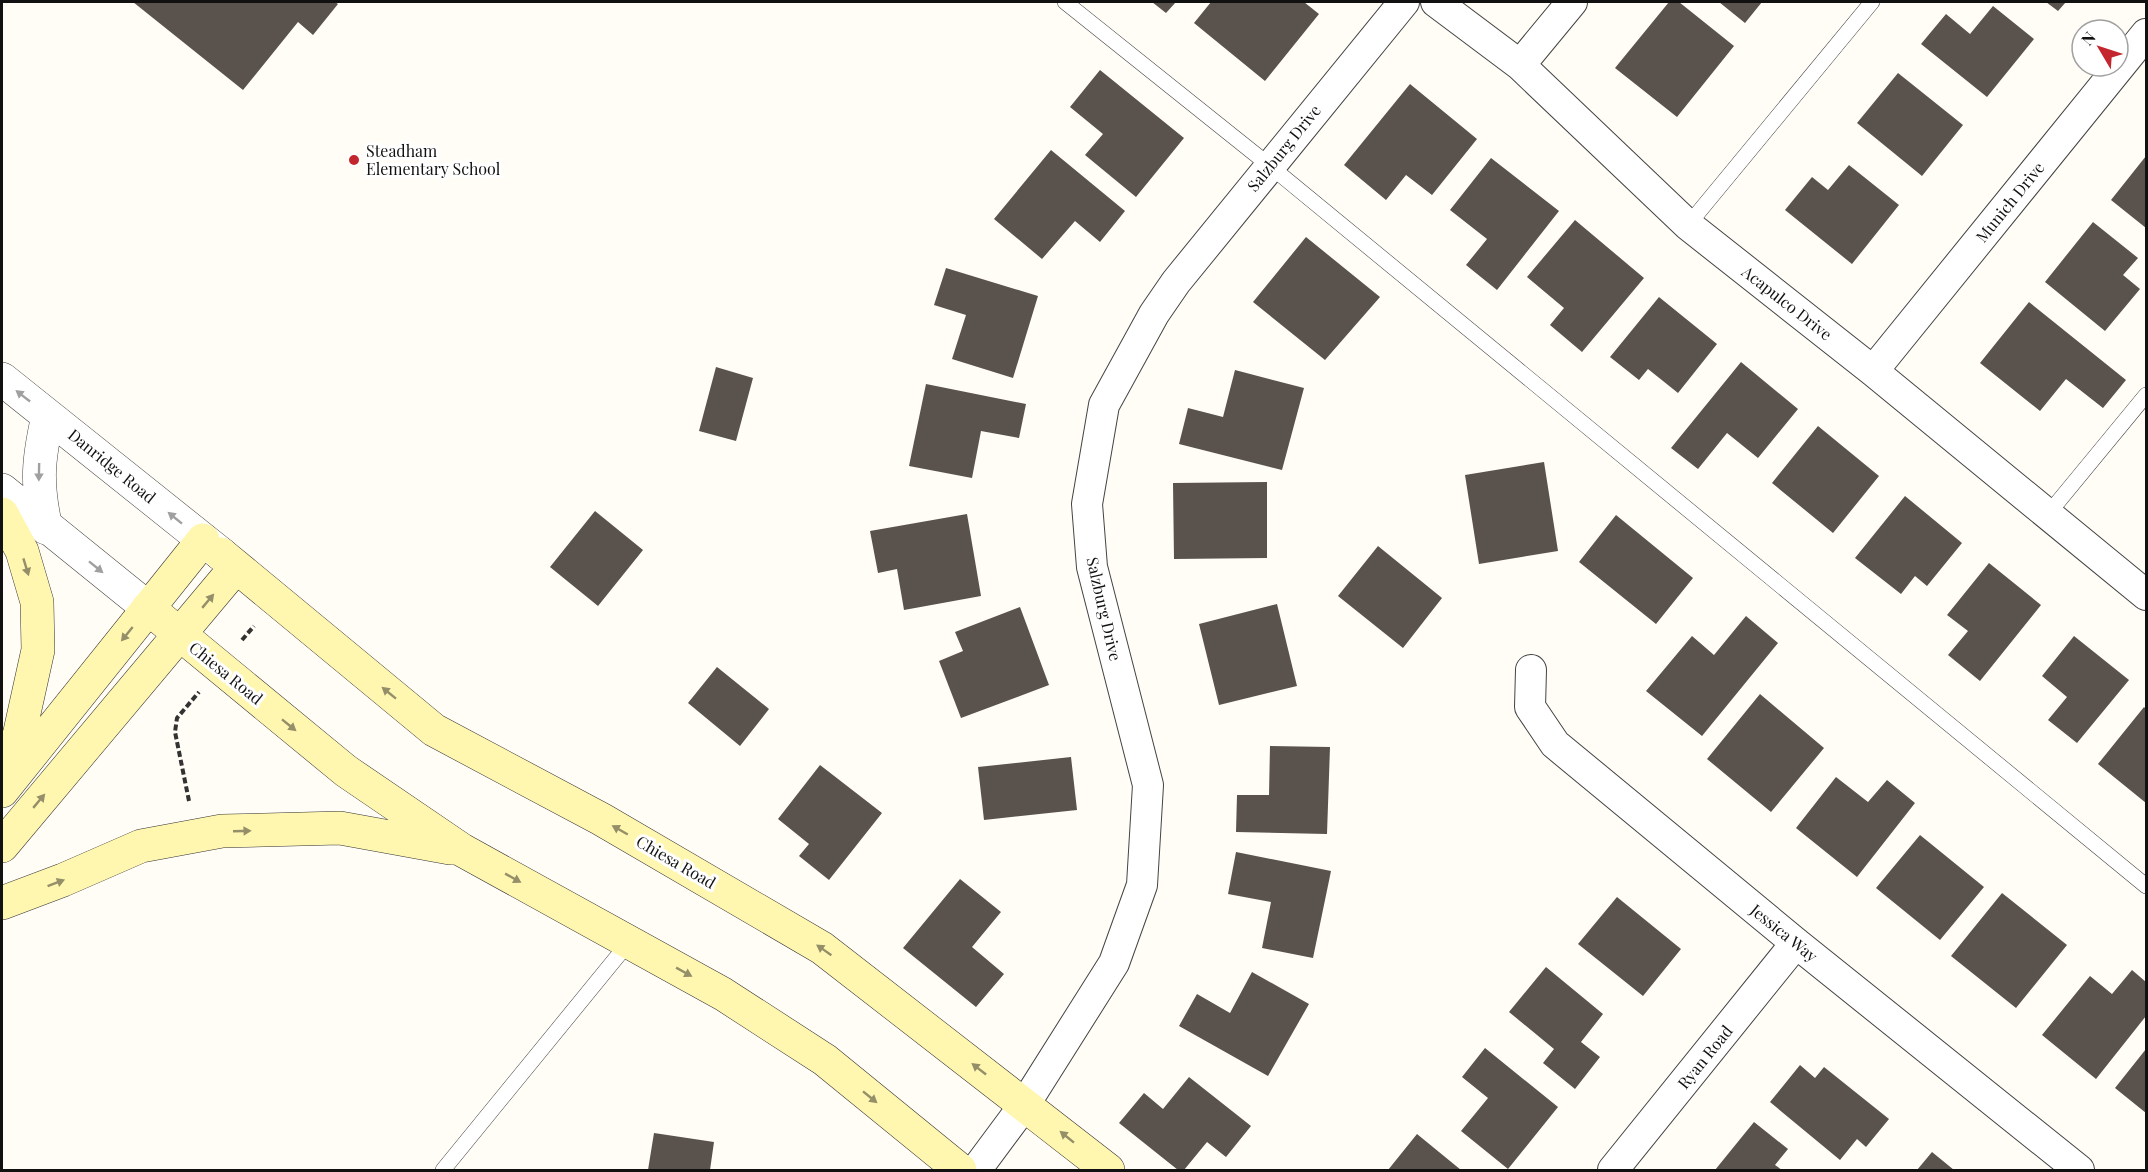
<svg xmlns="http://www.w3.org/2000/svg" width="2148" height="1172" font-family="'Playfair Display',serif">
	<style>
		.building { fill: #5a524d }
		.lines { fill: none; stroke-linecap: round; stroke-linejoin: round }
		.service-casing { stroke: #444; stroke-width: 16 }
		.minor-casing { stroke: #444; stroke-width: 32 }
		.tertiary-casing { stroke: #444; stroke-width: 34 }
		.secondary-casing { stroke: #333; stroke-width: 34 }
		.path { stroke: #333; stroke-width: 4; stroke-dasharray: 6 3; stroke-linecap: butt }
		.service { stroke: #fff; stroke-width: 15 }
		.minor { stroke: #fff; stroke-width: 30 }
		.tertiary { stroke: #fff; stroke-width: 33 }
		.secondary { stroke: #fff6b0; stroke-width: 33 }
		.oneway { fill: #a0a0a0 }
		.oneway2 { fill: #948f68 }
		.poi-dot { fill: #c4262e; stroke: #fff; stroke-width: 2 }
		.labels { text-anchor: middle; stroke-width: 6; stroke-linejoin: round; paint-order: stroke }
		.street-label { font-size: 16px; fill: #111; stroke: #fff }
		.poi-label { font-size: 16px; fill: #111; stroke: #fff; text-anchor: start }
	</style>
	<rect width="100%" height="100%" fill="#fffdf5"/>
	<path class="building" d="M133 2H335L338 4 313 35 298 22 243 90Z
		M1152 2H1176L1166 13Z
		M1211 2H1304L1319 14 1265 81 1194 23Z
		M1669 2H1679L1734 46 1677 117 1615 68Z
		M1719 2H1762L1745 23Z
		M2046 2H2066L2058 11Z
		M1993 6 2034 39 1987 97 1921 44 1946 14 1970 34Z
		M1100 70 1184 138 1136 197 1085 155 1103 134 1070 107Z
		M1898 73 1963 125 1922 176 1857 123Z
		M1410 84 1477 139 1432 195 1406 175 1386 200 1344 165Z
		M1051 150 1125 211 1100 242 1075 221 1042 259 994 219Z
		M2146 156V228L2111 200Z
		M1491 158 1559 211 1497 290 1466 265 1487 239 1450 210Z
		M1849 165 1899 205 1852 264 1785 210 1812 177 1828 190Z
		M1575 220 1644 278 1582 352 1550 325 1564 308 1527 277Z
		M2093 222 2138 258 2123 275 2140 289 2105 331 2045 282Z
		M1306 237 1380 297 1325 360 1253 302Z
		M946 268 1038 296 1013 378 952 359 966 315 934 305Z
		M1659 297 1717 344 1678 393 1648 369 1639 380 1610 357Z
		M2029 302 2126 380 2103 408 2066 379 2040 411 1980 363Z
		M1741 362 1798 409 1758 458 1727 433 1698 469 1671 448Z
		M716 367 753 378 736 441 699 431Z
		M1235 370 1304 388 1282 470 1179 444 1188 408 1223 417Z
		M926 384 1026 404 1019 438 981 431 972 478 909 466Z
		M1818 426 1879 476 1833 533 1772 483Z
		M1544 462 1558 551 1479 564 1465 475Z
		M1267 482V558L1174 559 1173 483Z
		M1905 496 1962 543 1927 586 1915 576 1901 594 1855 558Z
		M595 511 643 550 598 606 550 567Z
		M967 514 981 596 904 610 897 569 878 573 870 531Z
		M1616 515 1693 578 1656 624 1579 562Z
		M1378 546 1442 598 1403 648 1338 596Z
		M1989 563 2041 605 1980 681 1948 655 1968 631 1947 615Z
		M1277 604 1297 686 1219 705 1199 624Z
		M1020 607 1049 685 961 718 939 661 963 651 955 632Z
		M1746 616 1778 643 1702 736 1646 691 1692 636 1714 655Z
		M2074 636 2129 680 2077 743 2048 720 2067 697 2042 676Z
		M717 667 769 709 740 746 688 703Z
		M1760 694 1824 748 1771 812 1707 759Z
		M2144 707 2146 709V803L2098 764Z
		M1270 746 1330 747 1327 834 1236 832 1237 795H1269Z
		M1071 757 1077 810 984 820 978 767Z
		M820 765 882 813 829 880 799 856 809 844 778 819Z
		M1836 777 1868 802 1887 780 1915 803 1857 877 1796 828Z
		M1920 835 1984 887 1940 940 1876 888Z
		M1236 852 1331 871 1313 958 1262 948 1271 902 1228 894Z
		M960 879 1001 912 972 947 1004 974 976 1007 903 948Z
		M2002 893 2067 945 2016 1008 1951 956Z
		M1617 897 1681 949 1643 996 1578 944Z
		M1546 967 1603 1014 1581 1042 1600 1057 1575 1089 1543 1063 1554 1049 1509 1012Z
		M2132 970 2146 982V1016L2096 1079 2042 1035 2090 976 2112 994Z
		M1252 972 1309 1004 1268 1076 1179 1026 1197 994 1230 1013Z
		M1485 1048 1558 1107 1508 1169 1461 1131 1488 1098 1462 1077Z
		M2146 1049V1113L2115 1088Z
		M1800 1065 1815 1078 1824 1067 1889 1119 1866 1147 1857 1139 1840 1160 1770 1102Z
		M1189 1077 1251 1126 1226 1157 1207 1142 1184 1170H1178L1119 1123 1144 1093 1163 1109Z
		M1754 1122 1788 1149 1775 1165 1782 1170H1715Z
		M654 1133 714 1142 710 1170H648Z
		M1417 1134 1461 1170H1388Z
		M1932 1152 1954 1170H1917Z"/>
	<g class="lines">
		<g class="service-casing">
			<path id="service" d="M1065 2 1270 166 2146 886
				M1688 225 1872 2
				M2048 514 2146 395
				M443 1170 630 941"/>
		</g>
		<g class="minor-casing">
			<path id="minor" d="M1436 2 1520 65 1688 225 1873 371 2146 595
				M1520 65 1572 2
				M1873 371 2146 34
				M1531 670 1530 707 1555 744 1796 943 2079 1170
				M976 1170 1025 1104 1114 963 1142 885 1148 785 1092 567 1087 504 1104 405 1154 314 1176 282 1404 2
				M1613 1170 1796 943"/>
		</g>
		<g class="tertiary-casing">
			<path id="tertiary" d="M2 379 221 554
				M2 490 148 608
				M46 528C36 483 38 460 48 416"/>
		</g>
		<g class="secondary-casing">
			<path id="secondary" d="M2 514 22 551 37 602 38 650 19 736 2 767
				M221 554 434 730 601 819 822 948 1108 1170
				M148 608 346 771 462 850 723 994 825 1060 960 1170
				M2 791 203 540
				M2 846 236 567
				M2 903 63 880 141 846 222 831 340 828 450 848"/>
		</g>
		<path class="path" d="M242 640 254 626
			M189 801 175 732 177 718 199 692"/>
		<use href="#service" class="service"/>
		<use href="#minor" class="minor"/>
		<use href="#tertiary" class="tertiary"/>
		<use href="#secondary" class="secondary"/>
	</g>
	<defs><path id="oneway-solid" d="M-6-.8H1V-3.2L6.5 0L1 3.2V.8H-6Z" transform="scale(1.5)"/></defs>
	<g class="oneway">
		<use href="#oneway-solid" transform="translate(23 396) rotate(-142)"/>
		<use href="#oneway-solid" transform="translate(39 472) rotate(91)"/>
		<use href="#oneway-solid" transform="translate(175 518) rotate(-141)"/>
		<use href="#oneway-solid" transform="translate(96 567) rotate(39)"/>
	</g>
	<g class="oneway2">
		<use href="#oneway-solid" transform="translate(26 567) rotate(73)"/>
		<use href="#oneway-solid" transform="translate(208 601) rotate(-50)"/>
		<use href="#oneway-solid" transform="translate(127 634) rotate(129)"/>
		<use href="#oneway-solid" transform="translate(389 693) rotate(-141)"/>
		<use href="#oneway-solid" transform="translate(289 725) rotate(39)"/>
		<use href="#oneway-solid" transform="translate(39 801) rotate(-50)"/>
		<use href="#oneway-solid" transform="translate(620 830) rotate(-150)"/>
		<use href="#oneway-solid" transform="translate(242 831) rotate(-2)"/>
		<use href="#oneway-solid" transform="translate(513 878) rotate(29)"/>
		<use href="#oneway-solid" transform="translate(56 883) rotate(-21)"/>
		<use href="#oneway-solid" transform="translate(824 950) rotate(-145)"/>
		<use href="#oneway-solid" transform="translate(684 972) rotate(29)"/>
		<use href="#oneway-solid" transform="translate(979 1069) rotate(-142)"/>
		<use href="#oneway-solid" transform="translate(870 1097) rotate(39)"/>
		<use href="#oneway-solid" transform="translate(1067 1137) rotate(-141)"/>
	</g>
	<circle class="poi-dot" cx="354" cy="160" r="6"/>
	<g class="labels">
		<g class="street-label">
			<text transform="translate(1284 148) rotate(-51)" y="6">Salzburg Drive</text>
			<text transform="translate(2010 202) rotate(-51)" y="6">Munich Drive</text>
			<text transform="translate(1787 303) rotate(38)" y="6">Acapulco Drive</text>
			<text transform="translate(112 466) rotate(39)" y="6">Danridge Road</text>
			<text transform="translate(1104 609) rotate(77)" y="6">Salzburg Drive</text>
			<text transform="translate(226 673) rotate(39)" y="6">Chiesa Road</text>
			<text transform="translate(676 862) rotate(30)" y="6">Chiesa Road</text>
			<text transform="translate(1784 933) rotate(39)" y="6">Jessica Way</text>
			<text transform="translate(1705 1057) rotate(-51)" y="6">Ryan Road</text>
		</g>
		<g class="poi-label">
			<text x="366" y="157">Steadham<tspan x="366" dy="18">Elementary School</tspan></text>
		</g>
	</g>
	<rect width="2148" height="1172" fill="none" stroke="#111111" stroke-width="6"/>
	<g transform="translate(2100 48) rotate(309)"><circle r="28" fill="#ffffff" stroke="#a0a0a0" stroke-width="1.5"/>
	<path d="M0-4.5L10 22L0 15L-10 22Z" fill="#c4262e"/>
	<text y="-9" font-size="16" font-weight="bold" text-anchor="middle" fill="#111111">N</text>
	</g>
</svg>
